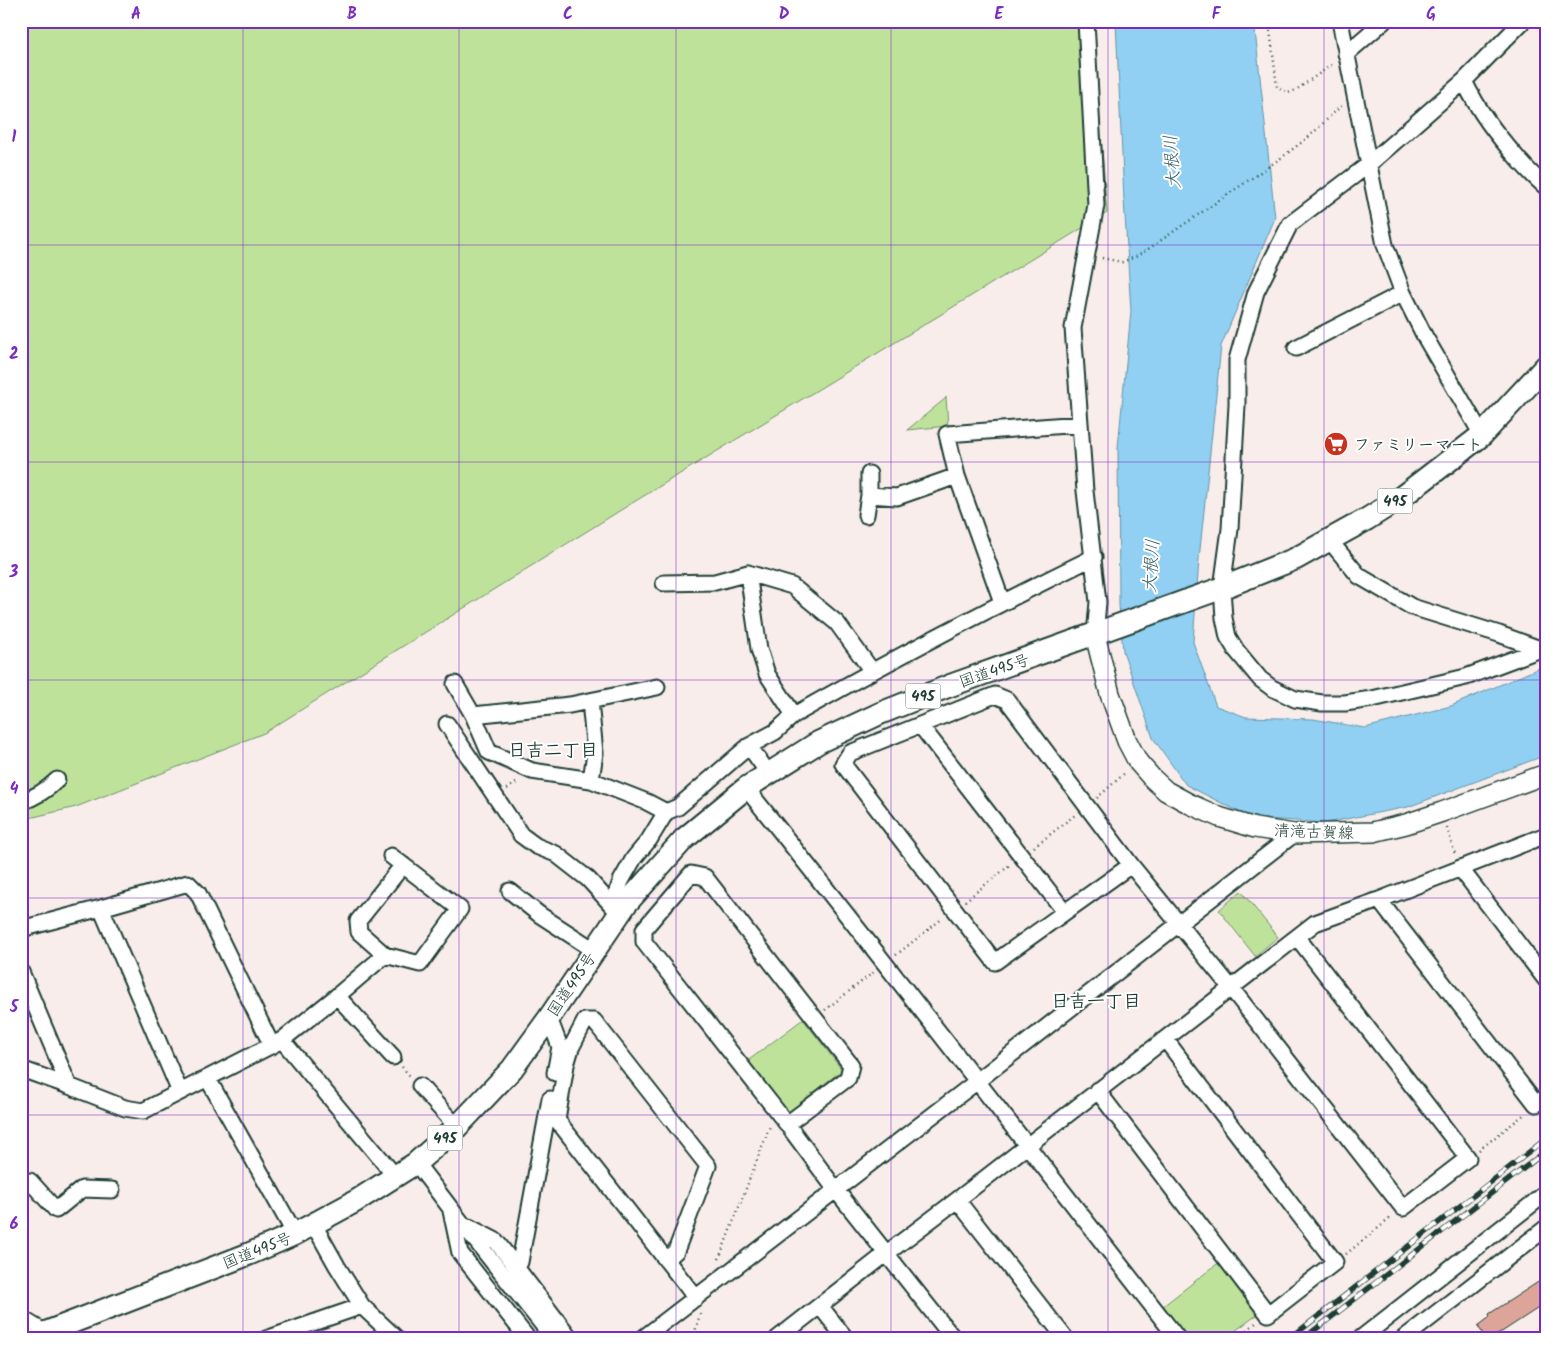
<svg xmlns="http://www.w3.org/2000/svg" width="1567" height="1360" font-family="Kalam,'Klee One',sans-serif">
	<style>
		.green { fill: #bfe29b; stroke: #6f9068 }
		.water { fill: #91d0f2; stroke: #6395a6 }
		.building { fill: #dda49a; stroke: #1f3d34 }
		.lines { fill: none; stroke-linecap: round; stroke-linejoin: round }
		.minor-casing { stroke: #1f3d34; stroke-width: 19 }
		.major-casing { stroke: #1f3d34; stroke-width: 22 }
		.highway-casing { stroke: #1f3d34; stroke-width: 25 }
		.path { stroke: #1f3d34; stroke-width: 2.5; stroke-dasharray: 1 4; stroke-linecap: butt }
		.minor { stroke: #fff; stroke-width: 15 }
		.major { stroke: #fff; stroke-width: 19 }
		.highway { stroke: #fff; stroke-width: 21 }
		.rail-casing { stroke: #1f3d34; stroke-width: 5.5 }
		.rail { stroke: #fff; stroke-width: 4; stroke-dasharray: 11; stroke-linecap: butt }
		.grid { fill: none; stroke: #7b2cbf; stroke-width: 1; stroke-opacity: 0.55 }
		.labels { text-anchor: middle; stroke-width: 4; stroke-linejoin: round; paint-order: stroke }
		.shield { fill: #fff; stroke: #627771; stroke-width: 1 }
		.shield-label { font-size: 15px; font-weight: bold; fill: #1f3d34 }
		.poi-label { font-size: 16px; font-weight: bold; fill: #1f3d34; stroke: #fff; text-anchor: start }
		.street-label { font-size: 16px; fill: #1f3d34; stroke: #fff }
		.water-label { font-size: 18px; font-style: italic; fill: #3c6264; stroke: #fff }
		.neighbourhood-label { font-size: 18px; font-weight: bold; fill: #1f3d34; stroke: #fff }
		.neatline { fill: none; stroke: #7b2cbf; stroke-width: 2 }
		.grid-label { font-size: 16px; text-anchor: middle; font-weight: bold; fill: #7b2cbf }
	</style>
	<rect width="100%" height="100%" fill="#f8edeb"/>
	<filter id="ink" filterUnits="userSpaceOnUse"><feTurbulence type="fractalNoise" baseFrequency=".02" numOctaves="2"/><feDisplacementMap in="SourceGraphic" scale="10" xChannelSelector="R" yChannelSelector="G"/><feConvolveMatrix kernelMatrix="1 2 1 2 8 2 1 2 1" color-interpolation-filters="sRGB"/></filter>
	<g filter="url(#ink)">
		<path class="green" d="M21 21H1092L1107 213 624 508 264 733 76 807 21 820Z
			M946 397 948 426 907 430 946 398Z
			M1241 891 1278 937 1255 956 1219 910Z
			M803 1019 842 1070 785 1115 745 1063Z
			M1221 1261 1261 1312 1224 1339H1187L1163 1306Z"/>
		<path class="water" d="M1116 21H1254L1275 218 1221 346 1199 559 1193 642 1216 706 1246 717 1313 719 1365 728 1451 706 1546 665V755L1408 807 1325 823 1251 818 1186 785 1153 738 1123 651 1119 605 1118 447 1131 311 1124 200Z"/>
		<path class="building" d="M1546 1277V1303L1491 1339H1486L1478 1326 1490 1317 1489 1314Z"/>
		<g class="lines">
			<g class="minor-casing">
				<path id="minor" d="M1086 21 1096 205 1073 328 1085 491 1098 602 1095 635
					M1340 21 1385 245 1403 293 1425 337 1482 435
					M1523 21 1464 81 1368 165 1290 224 1256 292 1237 360V405L1230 529 1222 588 1224 618 1228 637 1236 650 1260 679 1272 688 1295 699 1322 703H1345L1372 699 1466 677 1546 647
					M1346 54 1384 21
					M1464 81C1479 112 1496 134 1519 160 1527 169 1536 179 1546 187
					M1296 348 1403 293
					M869 495 897 497 957 476
					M866 515 869 495V474
					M1330 541 1359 576 1412 607 1499 634 1540 649
					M664 583 715 582 748 573
					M1002 602 957 476 947 434 1080 424
					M872 671 837 623 792 586 748 573 759 649 767 674 794 715C892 659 992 607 1094 557
					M455 684 473 715 570 705 657 687
					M995 695 1007 700 1131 865 995 962 843 764 850 753Z
					M473 715 489 752 532 771 591 780 595 753 590 701
					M447 724 521 835 536 846 556 854 588 879 619 913
					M920 725 1065 912
					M749 746 769 774
					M591 780 647 802 666 812
					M746 788C892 970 1034 1155 1178 1339
					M21 802C36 797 46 791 57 780
					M1131 865 1231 988 1403 1208 1468 1158 1297 937
					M1460 868 1546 980
					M510 891 540 915 594 950
					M1379 900 1536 1104 1546 1097
					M626 904 617 893 621 881 634 858 649 840 666 812 678 807 749 746 775 732 794 715
					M101 908 180 1092
					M21 929 101 908 188 883 198 893 272 1046
					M385 955 359 932 358 921 403 865
					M21 972 69 1086
					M337 996 385 955 420 964 460 909 391 856
					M549 1018 560 1047 555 1073
					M282 1040 395 1176
					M21 1069 69 1086 125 1108 143 1111 282 1040 337 996 393 1057
					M208 1079 295 1234
					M420 1086 457 1127
					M1097 1090 1268 1314 1335 1262 1165 1039
					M787 1124 848 1078 851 1065 705 877 691 874 644 929V942L787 1124 836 1190 954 1339
					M416 1163 461 1222 554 1339
					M21 1189 30 1181 56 1210 82 1189 112 1190
					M957 1200 1066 1339
					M451 1211 460 1253 528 1339
					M314 1225 337 1266 362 1306 397 1339
					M469 1227 496 1241 571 1339
					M666 1260 676 1251 708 1166 594 1021H585L571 1048 566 1065 557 1120 696 1298
					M516 1268 520 1262 550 1099
					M820 1306 846 1339
					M21 1318 44 1332 65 1339
					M266 1339 362 1306
					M642 1339 976 1082 1294 834
					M777 1339 887 1253 957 1200 1315 923 1379 900 1546 835
					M1360 1339 1546 1193
					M1403 1339 1546 1228"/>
			</g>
			<g class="major-casing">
				<path id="major" d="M1095 635 1110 694 1127 741 1138 762 1152 778 1166 791 1190 804 1219 817 1255 828 1294 834 1373 832 1406 824 1442 812 1546 774"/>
			</g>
			<g class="highway-casing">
				<path id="highway" d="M29 1339 249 1254 295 1234 356 1201 416 1163 457 1127 512 1069 549 1018 626 904 684 839 746 788 819 742 881 713 949 686 1222 588 1295 559 1367 519 1399 499 1442 466 1482 435 1546 366"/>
			</g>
			<path class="path" d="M1269 21 1277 87 1288 93 1296 90 1333 64
				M1102 258 1122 262 1138 256 1281 158 1310 136 1342 105
				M507 789 519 781
				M1097 798 1125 773
				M1447 828 1455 854
				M1034 847 1075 815
				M965 901 1010 865
				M896 955 943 918
				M825 1010 874 972
				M402 1067 410 1076
				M1479 1150 1526 1113
				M1346 1254 1392 1217
				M719 1259 770 1126
				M693 1339 700 1314
				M1235 1339 1256 1323
				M1541 1339 1546 1336"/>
			<use href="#minor" class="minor"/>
			<use href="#major" class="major"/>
			<use href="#highway" class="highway"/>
			<g class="rail-casing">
				<path id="rail" d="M1289 1339 1546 1139
					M1303 1339 1546 1151"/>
			</g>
			<use href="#rail" class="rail"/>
		</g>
	</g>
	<path class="grid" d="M243 21V1339M459 21V1339M676 21V1339M891 21V1339M1108 21V1339M1324 21V1339M21 245H1546M21 462H1546M21 680H1546M21 898H1546M21 1115H1546"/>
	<defs>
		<g id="supermarket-disc" transform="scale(1.25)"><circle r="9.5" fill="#c8321e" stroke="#fff"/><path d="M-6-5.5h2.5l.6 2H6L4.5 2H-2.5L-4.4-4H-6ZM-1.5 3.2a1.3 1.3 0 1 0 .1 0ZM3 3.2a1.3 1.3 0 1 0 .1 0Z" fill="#fff"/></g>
	</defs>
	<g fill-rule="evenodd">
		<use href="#supermarket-disc" x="1336" y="444"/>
	</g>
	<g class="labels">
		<g class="shield">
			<rect x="1377.5" y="488.5" width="35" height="25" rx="4"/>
			<rect x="905.5" y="683.5" width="35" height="25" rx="4"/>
			<rect x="427.5" y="1125.5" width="35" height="25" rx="4"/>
		</g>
		<g class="shield-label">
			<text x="1395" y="506">495</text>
			<text x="923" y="701">495</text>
			<text x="445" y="1143">495</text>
		</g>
		<g class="poi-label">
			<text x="1354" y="450">ファミリーマート</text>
		</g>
		<g class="street-label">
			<text transform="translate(994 670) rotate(-19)" y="6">国道495号</text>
			<text transform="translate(1314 831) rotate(2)" y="6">清滝古賀線</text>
			<text transform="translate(571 984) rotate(-56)" y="6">国道495号</text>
			<text transform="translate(257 1250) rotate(-22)" y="6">国道495号</text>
		</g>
		<g class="water-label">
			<text transform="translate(1172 162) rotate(-94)" y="6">大根川</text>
			<text transform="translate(1151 566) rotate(-86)" y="6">大根川</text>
		</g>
		<g class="neighbourhood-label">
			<text x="553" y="756">日吉二丁目</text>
			<text x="1096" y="1007">日吉一丁目</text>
		</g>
	</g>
	<rect width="1567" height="1360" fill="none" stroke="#fff" stroke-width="55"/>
	<rect x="28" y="28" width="1512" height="1304" class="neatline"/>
	<g class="grid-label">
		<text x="136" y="19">A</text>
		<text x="352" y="19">B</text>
		<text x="568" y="19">C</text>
		<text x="784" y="19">D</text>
		<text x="999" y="19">E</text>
		<text x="1216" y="19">F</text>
		<text x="1431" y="19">G</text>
		<text x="14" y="142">1</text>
		<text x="14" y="359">2</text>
		<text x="14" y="577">3</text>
		<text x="14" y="794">4</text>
		<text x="14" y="1012">5</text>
		<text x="14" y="1229">6</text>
	</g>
</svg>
